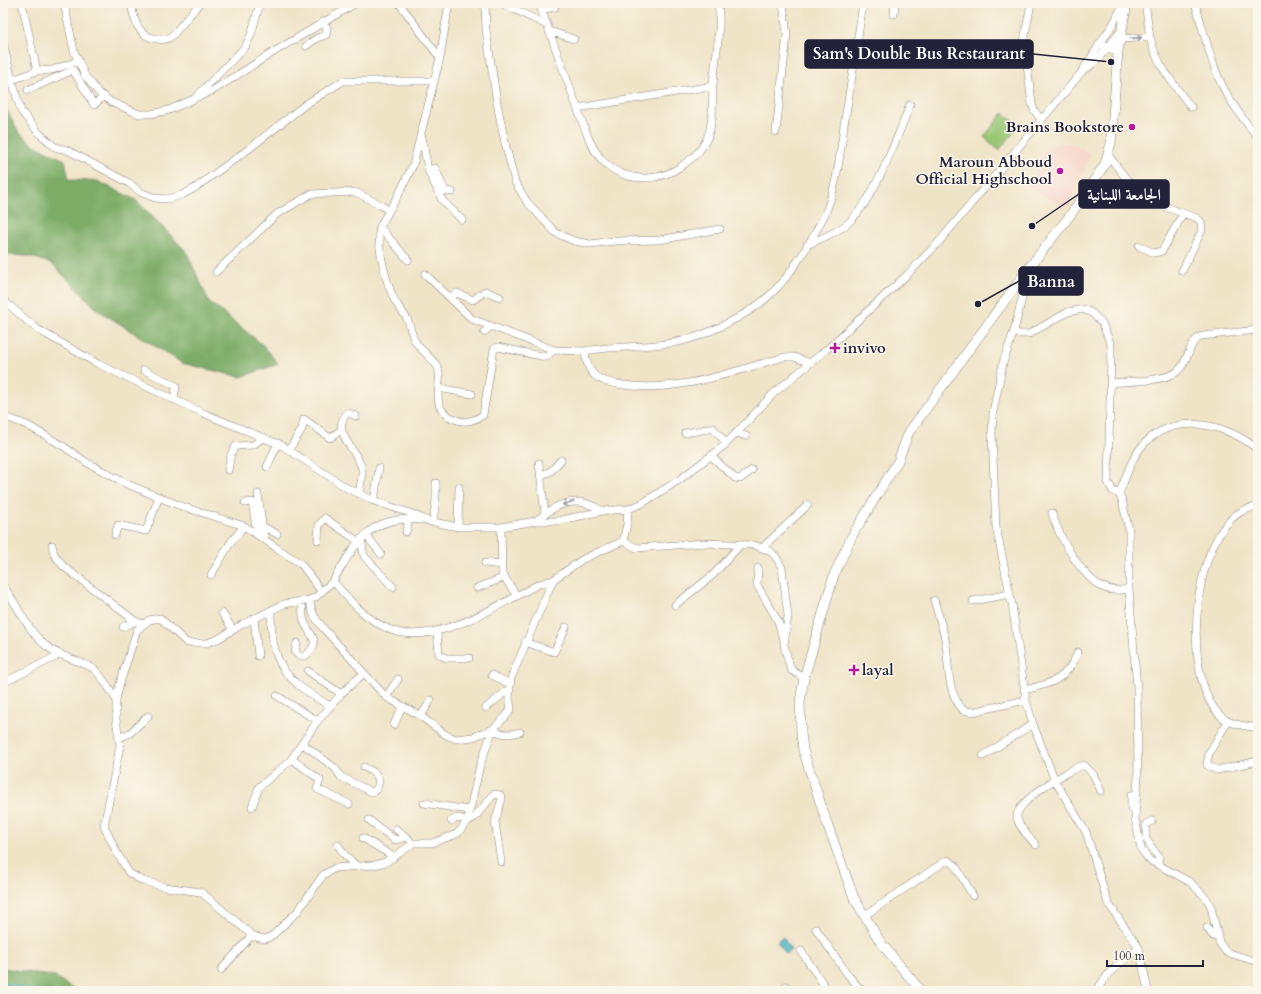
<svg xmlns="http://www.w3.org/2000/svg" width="1261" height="994" font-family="Cardo,Amiri,serif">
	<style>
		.built { fill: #f7d1c6 }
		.green { fill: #9ac775; stroke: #5e7458 }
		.forest { fill: #7bac66; stroke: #4e6750 }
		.water { fill: #49b6c5; stroke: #366c80 }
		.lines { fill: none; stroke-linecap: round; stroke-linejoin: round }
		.stream { stroke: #49b6c5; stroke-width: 2 }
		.minor-casing { stroke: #898381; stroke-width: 8 }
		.major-casing { stroke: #898381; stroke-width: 10 }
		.minor { stroke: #fff; stroke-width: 7 }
		.major { stroke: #fff; stroke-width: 9 }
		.oneway { stroke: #9c9ca7 }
		.poi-dot { fill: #b5179e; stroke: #fbf7ec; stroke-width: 1.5 }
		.labels { text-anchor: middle; stroke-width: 3; stroke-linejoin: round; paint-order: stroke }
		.poi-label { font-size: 15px; font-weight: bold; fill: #22223b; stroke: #fbf7ec; text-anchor: end }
		.leader { fill: none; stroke: #22223b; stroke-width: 1.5 }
		.callout-dot { fill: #22223b; stroke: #fbf7ec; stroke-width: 1.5 }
		.callout { fill: #22223b; stroke: #22223b; stroke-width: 1.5 }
		.callout-label { font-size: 16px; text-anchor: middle; font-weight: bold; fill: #fff }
	</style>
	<rect width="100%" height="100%" fill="#fbf7ec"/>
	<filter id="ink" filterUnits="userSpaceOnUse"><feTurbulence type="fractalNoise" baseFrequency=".025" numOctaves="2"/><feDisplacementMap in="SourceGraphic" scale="8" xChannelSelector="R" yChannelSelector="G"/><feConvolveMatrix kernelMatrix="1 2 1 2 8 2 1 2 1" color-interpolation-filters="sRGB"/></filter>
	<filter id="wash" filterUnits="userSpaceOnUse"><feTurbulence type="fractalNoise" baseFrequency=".012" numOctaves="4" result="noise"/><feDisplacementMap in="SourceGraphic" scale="16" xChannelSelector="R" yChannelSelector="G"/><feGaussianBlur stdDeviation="0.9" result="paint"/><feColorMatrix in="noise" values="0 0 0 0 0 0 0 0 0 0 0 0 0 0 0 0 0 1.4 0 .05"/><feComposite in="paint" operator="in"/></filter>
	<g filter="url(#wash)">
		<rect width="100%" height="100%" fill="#f0e4c7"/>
		<path class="built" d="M1062 143 1074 144 1091 154 1068 208 1028 188 1044 150Z"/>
		<path class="green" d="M1003 113 1019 126 999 150 984 137Z"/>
		<path class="forest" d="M3 102 18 132 34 145 65 160 69 180 97 181 136 200 186 251 209 302 263 345 278 364 241 377 182 363 98 310 51 263 28 256 9 255 3 251Z
			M3 968 55 977 76 991H3Z"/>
		<path class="water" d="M783 937 791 950 786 954 777 941Z"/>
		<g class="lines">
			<path class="stream" d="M3 982 19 988 37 991"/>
		</g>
	</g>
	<g filter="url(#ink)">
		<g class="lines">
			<g class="minor-casing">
				<path id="minor" d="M22 3 37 71 52 70 78 61
					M64 3 74 51 85 76 99 93 111 102 139 114H151L169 110 194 99 245 47 251 35 260 3
					M131 3C134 20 137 36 157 39 163 40 167 40 172 36L200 3
					M399 3 440 58
					M485 3 486 30 497 103 505 143 515 182 527 202 556 233 574 241 590 244 615 241 659 240 720 229
					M501 3 547 25
					M539 3 586 132C590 142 595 153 603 161 623 182 657 183 680 167 693 158 702 151 708 136 714 119 712 102 713 85 715 58 722 30 718 3
					M1031 3 1024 41 1032 104 1034 110 1042 121
					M1145 3C1147 14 1148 26 1150 37 1156 64 1175 86 1191 107
					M1195 3C1204 31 1210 62 1224 89 1233 106 1245 122 1258 137
					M541 10 555 7
					M894 14 895 3
					M549 31 574 39
					M1122 39 1150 37
					M3 43 12 80 37 71
					M306 46 317 38 326 35 327 28 323 22
					M1088 68 1098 59 1121 31
					M12 80 21 111 38 132 55 147 67 150 129 183 140 192 155 198 167 199 182 195 195 188 250 148 306 104 343 81H434
					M28 90 73 70 94 105 104 96
					M198 97 212 91 277 50 356 3
					M578 108 713 86
					M776 132 787 35 783 3
					M422 137 428 170 442 200 462 220
					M1108 155C1116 165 1123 175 1131 184 1148 203 1174 210 1197 218L1201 222 1202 230 1182 271
					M428 170 435 168 445 191 452 192
					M389 211C386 216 382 222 380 227 376 244 387 286 395 301 399 308 405 314 408 321 411 327 411 335 415 341 421 351 431 357 437 366 446 381 424 409 457 420 466 423 476 420 483 415L494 349 498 347 546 357 554 350
					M380 227 408 260
					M807 245C820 239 836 233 847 224 874 201 897 138 910 105
					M1139 246 1154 253 1162 251 1183 214
					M216 272 277 214 311 194 355 192 381 205 389 211 401 190 413 165 440 58 449 3
					M1025 273 1023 294 1014 331 1018 334H1029L1068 312 1083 309 1092 313 1102 323 1111 345V357L1108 482 1113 491 1119 494 1122 500 1129 531V589L1137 688 1138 777 1135 818 1141 849 1149 860 1190 882 1207 899 1211 907 1219 942 1226 952 1258 962
					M425 274 472 319 554 350 585 351
					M449 297 457 293 473 300 485 291 500 297
					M3 300 37 329 98 364 203 413 281 445 347 488 374 501 410 513 428 521 458 527H501L536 521H558L602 511 628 509 641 504 679 480 725 445 774 393 827 349 908 274 938 243 1081 73 1113 24 1124 3
					M1014 331 1003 363 993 412 992 433 996 527 1012 604 1026 700 1033 724 1055 781 1086 832 1108 903 1139 948 1148 991
					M484 332 491 326
					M811 363 794 357H784C731 372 679 393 623 385 600 382 587 377 585 351 623 344 664 350 701 335 725 326 753 311 771 294 792 274 813 239 825 214 837 186 840 155 844 125 851 85 857 44 863 3
					M144 370 176 386 174 400
					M1110 383C1128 381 1164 382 1178 371 1189 362 1188 341 1202 336L1258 330
					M438 388 472 394
					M3 416 27 425 63 446 86 462 127 484 181 506 244 526 301 564 321 591
					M356 416 348 413C328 429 359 452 362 469 363 476 360 486 359 494
					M685 433 713 428 726 443
					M736 433 746 436
					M289 450 302 429 304 419 330 438 341 430
					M711 456 735 478 740 479 752 470
					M539 463 545 514
					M267 467 278 443
					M228 470 231 454 236 446 253 445 264 437
					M540 476 551 471 561 460
					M258 494 264 539
					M1119 494C1126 477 1132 455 1146 442 1177 412 1229 424 1258 450
					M374 501 379 468
					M245 503 252 502 257 534
					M1258 507C1191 509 1175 693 1228 721 1237 726 1249 726 1258 728
					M1052 513C1058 535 1081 576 1102 587 1111 591 1119 591 1129 589
					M420 520C370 514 356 543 333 581 349 600 367 621 391 630 435 647 500 604 539 584L553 580 583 559 623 541
					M536 521C557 503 577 494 602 511
					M433 522 436 500V483
					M262 526 277 534
					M458 527 459 487
					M501 527 502 574 517 596
					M406 532 409 519
					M115 535 118 525 146 531 159 497
					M366 535 381 554
					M361 539 364 556 393 587
					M318 540 319 525 325 518 359 542
					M623 541 637 548 703 543 730 544 754 545 770 551 776 557 782 568 788 616 784 645 788 660 791 670 804 678
					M623 541 627 524 628 509
					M52 545 54 554 63 566 135 621 143 624
					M763 547 808 505
					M485 563 501 565
					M758 568 757 585 778 621 783 639
					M211 575 231 542 244 526
					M333 581 316 597 309 600 284 604 243 624 218 639 207 643H187L160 618 149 620 137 630 120 683 116 699V719L120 746 104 826 117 853 129 873 143 881 165 887 201 892 252 935 259 938 266 939 273 935 298 911 323 875 335 868 374 865 386 862 414 843H432L457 834 467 822 480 765 493 729
					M3 586C19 606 27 632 49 648 62 658 80 660 94 669 102 676 110 690 116 699
					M477 588 505 577
					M309 600 314 616 324 629 386 697 419 715 446 735 456 739 473 737 493 729 508 714 511 708 509 697 511 678 553 580
					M934 600C938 613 942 626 945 639 950 663 945 690 963 710L972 712 1026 700
					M973 601 1010 594
					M675 605 713 575 741 544
					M271 611C271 665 284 679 330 706
					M222 613 233 630
					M254 618 258 656
					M123 627 135 621
					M437 632 439 654 446 658H469
					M525 642 554 652 566 627
					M297 643 295 652 299 656H305C323 641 310 637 304 621 302 615 303 608 302 602
					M308 671 341 694
					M492 675 510 684
					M3 683 61 654
					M1024 690C1051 684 1067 680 1078 652
					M277 696 318 721
					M386 697 398 679
					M486 708 509 689
					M421 716 431 700
					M1228 721 1209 753 1207 765 1217 770 1258 761
					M394 725 402 707
					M493 729C501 735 510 735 520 732
					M119 738 130 733 148 716
					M303 744 335 768 341 777 372 792 377 789 379 780 375 773 364 767
					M983 756 1033 724
					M292 759 320 780 317 789 349 804
					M424 803 469 810
					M252 807 259 787 290 761 316 723 341 694 364 673
					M1131 809V795L1137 794
					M369 820 395 840 407 837
					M451 821 457 818 467 820
					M1152 821 1146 824V839L1159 858 1157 865
					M467 822 475 817 494 794 500 795 502 798 495 822 501 862
					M396 829 409 839
					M363 838 394 857
					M338 845 344 854 358 867
					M1036 845C1030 838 1019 828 1017 818 1014 802 1069 769 1084 765L1093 774 1101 791
					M864 916 947 860 955 865 973 896
					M1207 928 1213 936 1218 937
					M816 929 848 975 862 991
					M801 951 828 991
					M221 970 252 935
					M786 986 790 991
					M1096 991 1109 973 1139 948"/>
			</g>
			<g class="major-casing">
				<path id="major" d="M1100 44 1118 51
					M921 991 881 943 854 898 826 820 803 750 801 733 800 702 804 678 834 575 852 536 898 461 909 432 1025 273 1071 214 1105 164 1111 143 1118 51 1127 3"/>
			</g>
			<use href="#minor" class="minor"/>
			<use href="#major" class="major"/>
		</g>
		<defs><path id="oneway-shaft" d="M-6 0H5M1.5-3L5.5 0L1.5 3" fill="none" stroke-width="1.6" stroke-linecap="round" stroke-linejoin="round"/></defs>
		<g class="oneway">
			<use href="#oneway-shaft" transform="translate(1136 38) rotate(-4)"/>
			<use href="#oneway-shaft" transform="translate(568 503) rotate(162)"/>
		</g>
	</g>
	<g class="poi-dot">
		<circle cx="1132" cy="127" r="4"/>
		<circle cx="1060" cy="171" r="4"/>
		<path d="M833 342h4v4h4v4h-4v4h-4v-4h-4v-4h4z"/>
		<path d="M852 664h4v4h4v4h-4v4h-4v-4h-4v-4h4z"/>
	</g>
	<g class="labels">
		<g class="poi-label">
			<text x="1124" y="132">Brains Bookstore</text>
			<text x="1052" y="167">Maroun Abboud<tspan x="1052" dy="17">Official Highschool</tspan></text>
			<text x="843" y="353" text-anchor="start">invivo</text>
			<text x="862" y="675" text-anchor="start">layal</text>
		</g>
	</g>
	<path class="leader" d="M1111 62L1033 54M1032 226L1079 194M978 304L1019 281"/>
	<g class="callout-dot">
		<circle cx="1111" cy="62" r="4"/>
		<circle cx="1032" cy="226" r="4"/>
		<circle cx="978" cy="304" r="4"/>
	</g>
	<g class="callout">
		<rect x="805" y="40" width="228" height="28" rx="4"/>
		<rect x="1079" y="180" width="90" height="28" rx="4"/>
		<rect x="1019" y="267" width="64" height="28" rx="4"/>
	</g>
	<g class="callout-label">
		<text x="919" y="59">Sam's Double Bus Restaurant</text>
		<text x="1124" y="200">الجامعة اللبنانية</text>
		<text x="1051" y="287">Banna</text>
	</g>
	<rect width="1261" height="994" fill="none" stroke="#fbf7ec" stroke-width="16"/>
	<path d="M1107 960v6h96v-6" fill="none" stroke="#22223b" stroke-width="2"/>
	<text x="1113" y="960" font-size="12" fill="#22223b" stroke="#fbf7ec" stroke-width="3" paint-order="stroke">100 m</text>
</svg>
